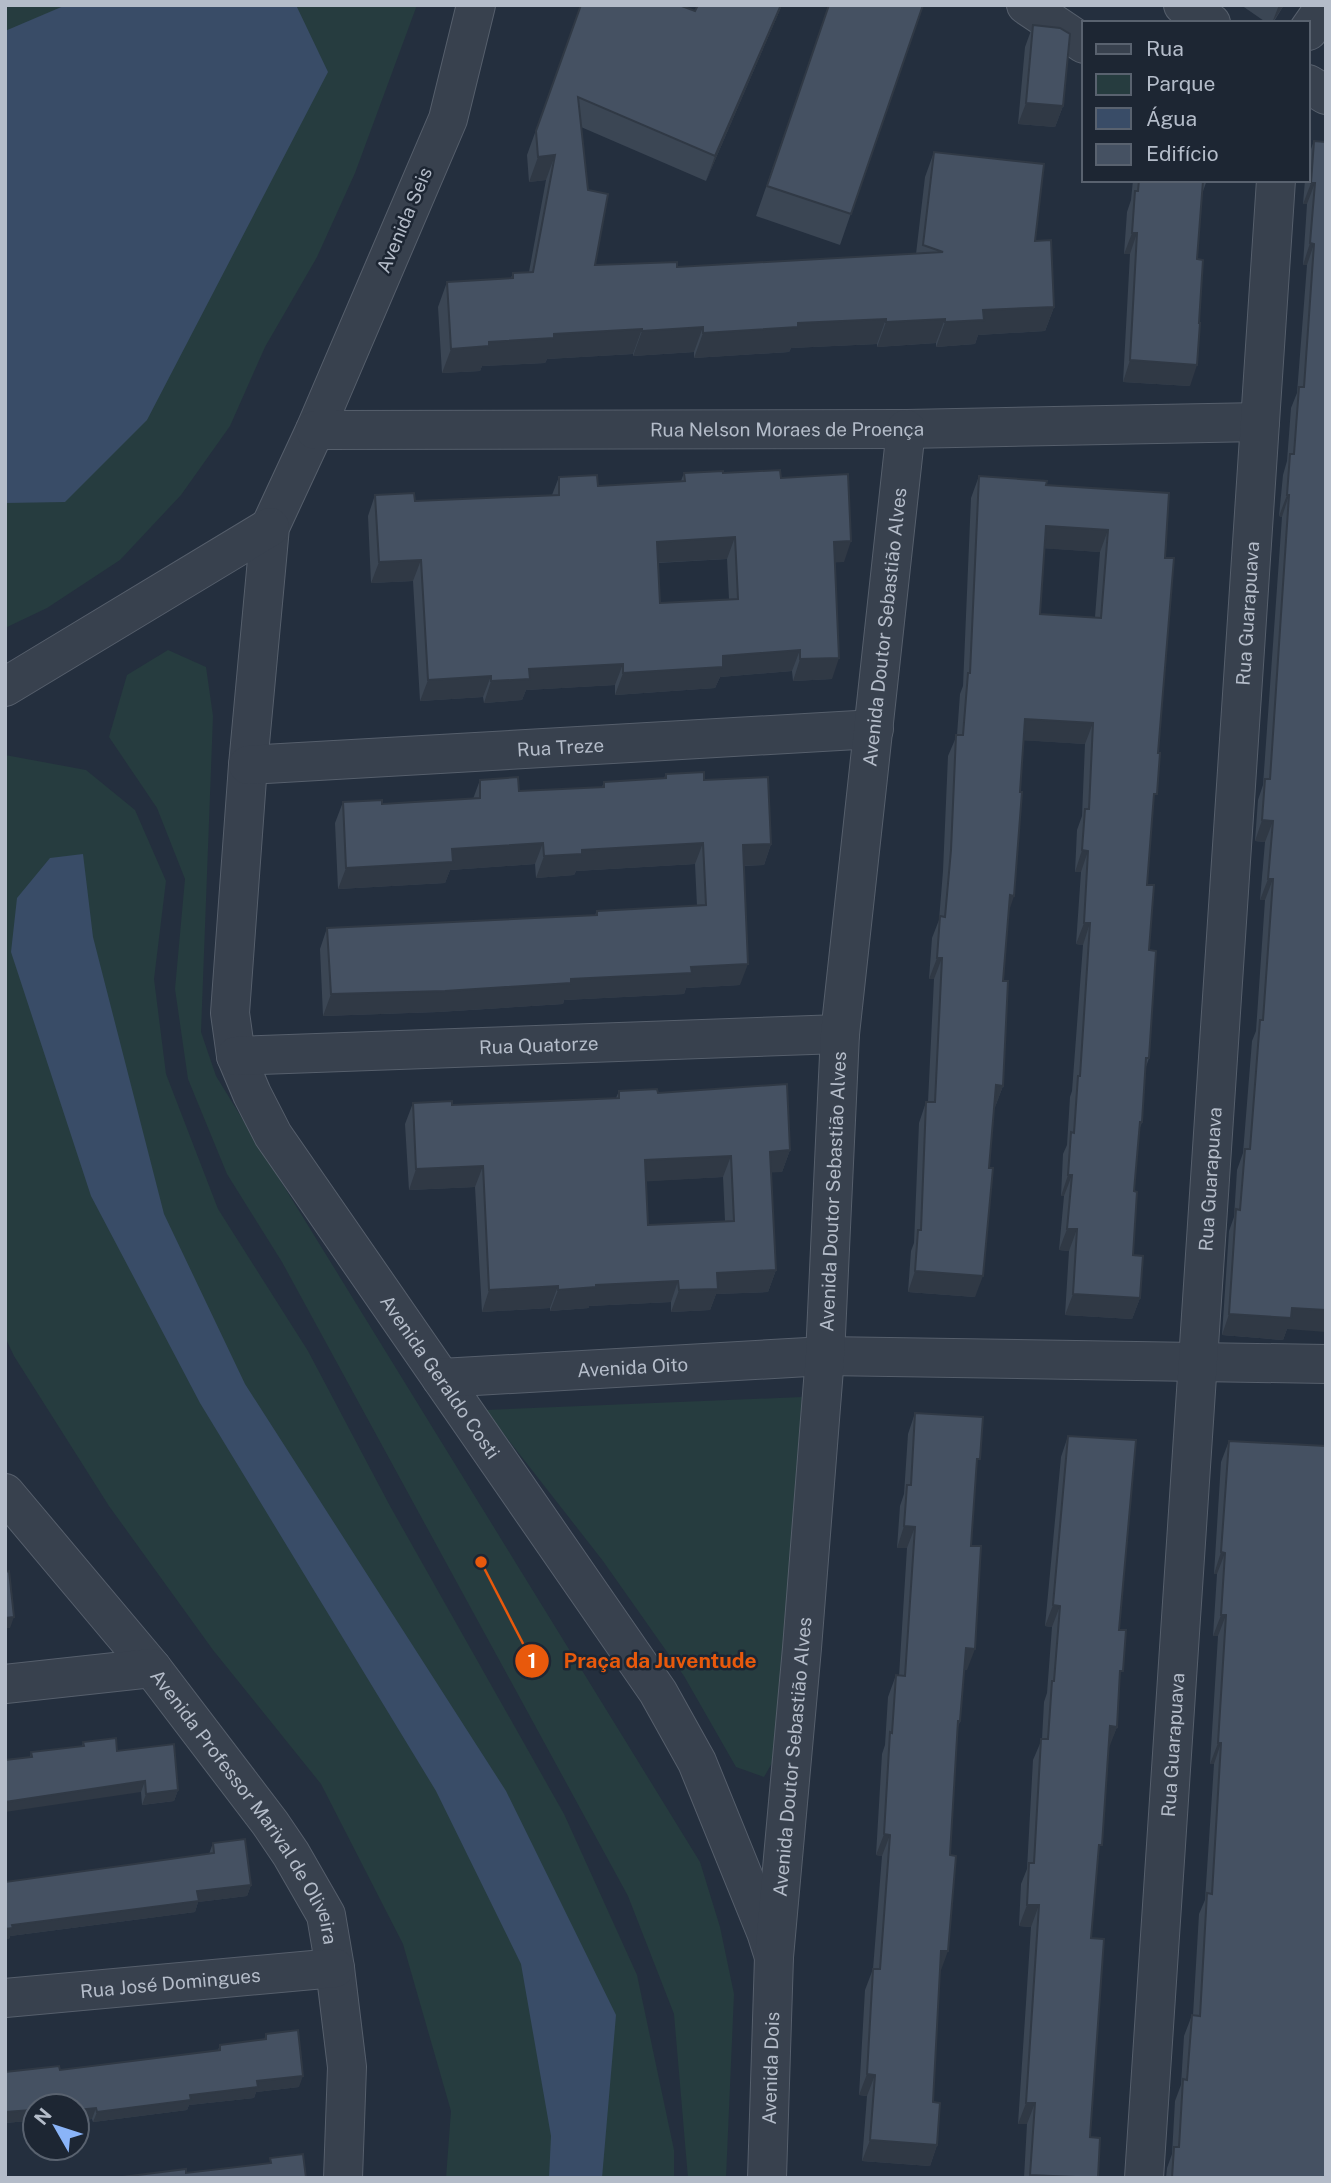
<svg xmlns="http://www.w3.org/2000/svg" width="1331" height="2183" font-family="'Public Sans',sans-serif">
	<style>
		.green { fill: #263c3f }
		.water { fill: #394c67 }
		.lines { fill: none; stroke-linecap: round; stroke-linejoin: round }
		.street-casing { stroke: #565f6c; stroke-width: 40 }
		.street { stroke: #38414e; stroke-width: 38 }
		.wall { fill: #3b4654; fill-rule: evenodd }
		.shaded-wall { fill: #303945 }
		.building { fill: #455162; stroke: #303945; stroke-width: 2; fill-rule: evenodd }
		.labels { text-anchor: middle; stroke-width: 5; stroke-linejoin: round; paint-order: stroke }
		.street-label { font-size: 19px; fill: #b4bcc9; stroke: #1d2633 }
		.leader { fill: none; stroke: #e8590c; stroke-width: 2.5 }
		.callout-dot { fill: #e8590c; stroke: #1d2633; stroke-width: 2.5 }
		.mark-label { font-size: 21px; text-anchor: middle; font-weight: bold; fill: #fff }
		.callout-label { font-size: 21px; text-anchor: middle; font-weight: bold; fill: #e8590c; stroke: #1d2633; stroke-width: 5; stroke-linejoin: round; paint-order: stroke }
	</style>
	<rect width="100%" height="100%" fill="#242f3e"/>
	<path class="green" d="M5 5H417L355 173 317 257 265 347 230 426 181 495 120 560 47 608 5 628Z
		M168 650 206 667 213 716 201 1032 216 1076 700 1862 720 1927 734 1994 726 2178H688L674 2014 628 1896 282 1262 227 1174 188 1079 175 989 185 879 157 808 109 737 127 675Z
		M5 755 86 770 135 810 166 881 154 979 166 1074 218 1209 308 1351 390 1506 564 1814 637 1975 674 2150V2178H446L451 2111 403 1944 321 1784 213 1650 109 1506 14 1356 5 1337Z
		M802 1397 791 1546 781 1747 764 1777 736 1767 684 1676 603 1561 485 1410Z"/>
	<path class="water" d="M66 5H296L328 72 147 420 65 502 5 503V31Z
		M83 854 93 937 164 1214 245 1384 506 1791 616 2015 602 2178H549L551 2136 521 1964 436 1791 200 1403 91 1196 11 952 17 898 50 858Z"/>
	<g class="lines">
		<g class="street-casing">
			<g id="street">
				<path id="s1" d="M476 5 448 119 315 430 270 527 248 765 230 1013 236 1056 252 1094 273 1135 658 1692 697 1762 766 1932 774 1957"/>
				<path d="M1026 5 1084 44"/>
				<path d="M1183 5 1211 23"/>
				<path d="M1308 31 1326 5"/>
				<path d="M1308 84 1326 95"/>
				<path id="s2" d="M315 430 906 429 1260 422"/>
				<path d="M5 687 270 527"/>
				<path id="s3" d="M248 765 874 729"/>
				<path id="s4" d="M236 1056 840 1034"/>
				<path id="s5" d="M441 1378 825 1356 1326 1364"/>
				<path id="s6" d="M5 1493 152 1668 270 1823 291 1854 326 1915 335 1968 347 2067 343 2178"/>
				<path d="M5 1684 152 1668"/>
				<path id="s7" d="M5 1998 335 1968"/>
				<path id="s8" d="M767 2178 774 1957 802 1648 825 1356 840 1034 906 429"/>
				<path id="s9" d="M1144 2178 1276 180"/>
			</g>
		</g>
		<use href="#street" class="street"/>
	</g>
	<path class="wall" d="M581 5 695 11 698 5H782L706 181 581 127 595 265 677 267 916 254 925 177 934 152 1035 241 1054 307 1045 331 978 335 975 344 936 347V343L877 347V344L791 348 789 352 694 358V352L633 356V354L547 359 545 363 482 366 480 371 442 373 438 307 447 282 511 278 513 273 529 272 546 180 529 182 527 155Z
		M829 5H923L840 245 756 216Z
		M1241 5H1284L1273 23H1267Z
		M1033 25 1063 106 1055 127 1018 124 1025 47Z
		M1314 141 1326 142 1287 1329 1283 1340 1222 1335 1229 1231 1234 1217 1237 1170 1243 1153 1252 1041 1256 1031 1265 900H1260L1265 842 1255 841 1258 800 1263 785 1282 517 1279 516 1283 475 1287 461 1291 408 1297 393 1307 265H1303L1307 204H1303L1305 180H1308V157Z
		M1133 180H1207L1202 194 1197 259 1190 386 1123 382 1130 254H1124L1127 212 1131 200Z
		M684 473H723L781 478 844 562H835L832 679 793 681 792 671 720 677 715 688 615 695V685L526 690 522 700 484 703 483 697 420 701 413 581 371 583 368 516 375 495 415 501 552 495 559 477 598 486 681 481ZM727 559 729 599 660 603 658 563Z
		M979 476 1046 485 1169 493 1153 807 1147 885 1149 1058 1146 1067 1142 1122 1139 1130 1134 1191 1133 1255 1140 1298 1132 1319 1065 1315 1069 1251 1059 1250 1064 1196H1061L1063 1154 1067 1145 1070 1097 1072 1091 1083 945 1076 944 1081 872H1075L1077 830 1082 816 1085 744 1023 740 1003 981V1086L995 1107H994L975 1297 908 1292 911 1251 914 1243 919 1123 926 1102H928L934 979H929L932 938 939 920 943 871 948 756 957 735 960 694 963 686 971 498ZM1044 548 1100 552 1095 617 1040 614Z
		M666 774 704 780 771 844 764 865 743 866 740 985 686 988 684 994 564 1000 563 1004 438 1012 323 1016 320 949 327 928 595 915 597 911 697 906 695 864 576 871 574 875 536 878 535 864 450 870 445 883 338 889 335 823 343 802 382 804 473 799 480 780 519 791 602 787 604 782 664 778Z
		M619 1091 658 1093 790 1150 782 1172H771L776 1270 768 1292 716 1294 710 1310 671 1312V1302L589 1306V1308L550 1311V1308L482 1312 475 1187 409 1190 405 1124 413 1103 452 1105 616 1098ZM723 1177 725 1221 648 1225 646 1181Z
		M915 1413 976 1470 971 1546 967 1670H964L960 1721 957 1730 940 1973 933 2102 937 2145 930 2166 862 2161 867 2096 859 2095 865 1990 873 1969 882 1856 876 1855 882 1754 885 1745 888 1697 896 1675 899 1676 907 1548H897L900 1506 904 1494 908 1434Z
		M1068 1436 1119 1630V1680L1117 1727 1108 1748 1091 1938 1090 2137 1098 2178H1024L1027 2124H1018L1031 1927 1019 1926 1021 1884 1027 1869 1033 1760 1042 1739 1044 1702 1047 1693 1052 1627 1045 1626 1061 1457Z
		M1229 1441 1326 2178H1166L1167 2168 1172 2154 1175 2101 1181 2085 1184 2036 1192 2015H1193L1199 1914 1205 1900 1214 1764H1210L1218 1636H1213L1217 1574H1214L1221 1462Z
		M83 1742 117 1751 178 1790 174 1801 142 1805 141 1792 30 1757 31 1752 82 1746Z
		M213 1843 251 1885 247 1896 198 1902 195 1912 10 1936 9 1939 5 1882 209 1854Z
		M266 2034 299 2087 256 2092 254 2098 189 2105 187 2110 93 2122 92 2119 77 2121V2106L35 2126H28L27 2121 5 2123 60 2070 218 2050 220 2045 264 2040Z"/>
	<path class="shaded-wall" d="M781 5H782L706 181 715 156Z
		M1279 5H1284L1272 23Z
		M1026 103 1063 106 1055 127 1018 124Z
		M555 155 546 180 529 182 538 157Z
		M1311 183H1315L1307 204H1303Z
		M1132 233H1137L1130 254H1124Z
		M1310 243 1314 244 1307 265H1303Z
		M1054 307 1045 331 978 335 975 344 936 347 945 322 983 310Z
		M886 319 877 344 791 348 789 352 694 358 703 333 798 323Z
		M945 319 936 343 877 347 886 322Z
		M703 327 694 352 633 356 642 331Z
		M642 329 633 354 547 359 545 363 482 366 480 371 442 373 451 349 489 342 554 334Z
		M1130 360 1197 365 1190 386 1123 382Z
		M1287 495H1289L1282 517 1279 516Z
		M1046 526 1108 530 1100 552 1038 548Z
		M735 537 727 559 649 563 657 542Z
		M851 541 844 562 826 563 834 542Z
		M421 560 413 581 371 583 379 562Z
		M800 650 792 671 720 677 715 688 615 695 623 673 723 656Z
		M839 658 832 679 793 681 800 659Z
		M623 664 615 685 526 690 522 700 484 703 491 681 529 669Z
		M491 676 483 697 420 701 428 680Z
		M1025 719 1093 723 1085 744 1017 740Z
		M1262 820 1273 821 1265 842 1255 841Z
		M543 843 535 864 450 870 445 883 338 889 346 868 452 849Z
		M703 843 695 864 576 871 574 875 536 878 544 856 582 850Z
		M771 844 764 865 735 866 743 845Z
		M1082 850 1088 851 1081 872H1075Z
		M1268 879H1273L1265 900H1260Z
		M1010 895 1014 896 1007 917Z
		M1084 923H1090L1083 945 1076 944Z
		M937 958H942L934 979H929Z
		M748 964 740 985 686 988 684 994 564 1000 563 1004 438 1012 323 1016 331 994 571 979 691 967Z
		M996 1085 1003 1086 995 1107H988Z
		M790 1150 782 1172 762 1173 770 1152Z
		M731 1156 723 1177 637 1182 645 1160Z
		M483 1166 475 1187 409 1190 416 1169Z
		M1068 1175H1072L1064 1196H1061Z
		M1067 1229H1077L1069 1251 1059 1250Z
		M776 1270 768 1292 716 1294 710 1310 671 1312 679 1290 717 1273Z
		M915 1271 983 1276 975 1297 908 1292Z
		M678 1281 671 1302 589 1306V1308L550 1311 558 1290 596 1285Z
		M558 1286 550 1308 482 1312 489 1290Z
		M1073 1294 1140 1298 1132 1319 1065 1315Z
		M1292 1308 1326 1310V1332L1287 1329 1283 1340 1222 1335 1229 1314Z
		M904 1526 915 1527 907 1548H897Z
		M1221 1552 1225 1553 1217 1574H1214Z
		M1053 1605 1060 1606 1052 1627 1045 1626Z
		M1221 1615H1226L1218 1636H1213Z
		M14 1617 10 1628H5V1618Z
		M966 1648 975 1649 967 1670 958 1669Z
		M1110 1726 1117 1727 1109 1748H1102Z
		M1218 1743H1221L1214 1764H1210Z
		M145 1781 141 1792 5 1812V1802Z
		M178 1790 174 1801 142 1805 146 1794Z
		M884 1834 890 1835 882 1856 876 1855Z
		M251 1885 247 1896 198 1902 195 1912 10 1936 9 1939H5V1929L12 1925 197 1891Z
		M1027 1905H1039L1031 1927 1019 1926Z
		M941 1951H948L940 1973Z
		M867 2074 875 2075 867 2096 859 2095Z
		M303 2076 299 2087 256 2092 254 2098 189 2105 187 2110 93 2122 97 2112 257 2081Z
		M1026 2103H1035L1027 2124H1018Z
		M96 2108 92 2119 77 2121V2110Z
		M31 2110 27 2121 5 2123V2112Z
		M35 2115V2126H28L32 2116Z
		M870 2140 937 2145 930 2166 862 2161Z
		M1030 2175 1074 2178H1029Z"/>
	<path class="building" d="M581 5H679L695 11 698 5H781L715 156 578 97 588 190 608 194 595 265 677 262V267L943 252 923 245 934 152 1044 164 1035 241 1051 240 1054 307 983 310 984 320 945 322V319L886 322V319L798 323V327L703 333V327L642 331V329L554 334V338L489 342V346L451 349 447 282 513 278V273L533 272 555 155 538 157 536 131Z
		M829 5H923L851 214 767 186Z
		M1033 25 1060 28 1070 34 1063 106 1026 103Z
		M1314 141 1326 142V1310L1292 1308 1291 1318 1229 1314 1236 1209 1240 1210 1245 1149H1250L1260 1020H1263L1273 879H1268L1273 821 1262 820 1265 779H1270L1289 495H1287L1290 454H1294L1299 387H1304L1314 244 1310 243 1315 183H1311Z
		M1139 180H1207V181H1203L1197 259 1203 260 1199 323H1200L1197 365 1130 360 1137 233H1132L1135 191H1138Z
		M780 470 781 478 848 474 851 541 834 542 839 658 800 659V650L723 656V667L623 673V664L529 669 530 679 491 681V676L428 680 421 560 379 562 375 495 414 493 415 501 559 495V477L597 475 598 486 685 481 684 473 723 471V473ZM735 537 738 599 660 603 657 542Z
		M979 476 1047 481 1046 485 1169 493 1165 558H1174L1158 753H1160L1157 794H1154L1147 885H1154L1149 950 1156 951 1149 1058H1146L1142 1122H1140L1134 1191 1137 1192 1133 1255 1143 1256 1140 1298 1073 1294 1077 1229H1067L1072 1175H1068L1071 1132 1074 1133 1078 1076H1080L1090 923H1084L1088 851 1082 850 1085 809H1089L1093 723 1025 719 1020 792H1022L1014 896 1010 895 1003 981H1008L1003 1086 996 1085 989 1168H993L983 1276 915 1271 918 1230H921L926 1102H935L942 958H937L940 916 945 917 951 850 956 735H963L968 673H970ZM1046 526 1108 530 1101 618 1040 614Z
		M704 772V780L768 777 771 844 743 845 748 964 691 967 692 973 571 979V983L445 991 331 994 327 928 597 915V911L706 905 703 843 582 850V854L544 856 543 843 452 849 453 862 346 868 343 802 382 800V804L480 798V780L518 777 519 791 604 787V782L666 778V774Z
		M787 1084 790 1150 770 1152 776 1270 717 1273 718 1289 679 1290 678 1281 596 1285V1287L558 1290V1286L489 1290 483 1166 416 1169 413 1103 452 1101V1105L619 1098V1091L657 1089 658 1093ZM731 1156 734 1221 648 1225 645 1160Z
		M915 1413 983 1417 980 1459H977L971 1546H981L975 1649 966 1648 960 1721H958L950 1855 956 1856 948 1951H941L933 2102 940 2103 937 2145 870 2140 875 2075 867 2074 873 1969H880L890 1835 884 1834 890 1732 892 1733 896 1675 905 1676 915 1527 904 1526 907 1485H911Z
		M1068 1436 1136 1440 1119 1630H1126L1123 1671H1120L1117 1727 1110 1726 1102 1845H1099L1091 1938 1104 1939 1090 2137 1100 2138 1098 2178 1030 2175 1035 2103H1026L1039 1905H1027L1029 1863H1034L1041 1739H1048L1052 1681H1054L1060 1606 1053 1605Z
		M1229 1441 1326 1446V2178H1172L1174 2147H1179L1183 2079 1187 2080 1192 2015 1200 2016 1207 1893 1212 1894 1221 1743H1218L1226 1615H1221L1225 1553 1221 1552Z
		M9 1571 14 1617 5 1618V1572Z
		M116 1738 117 1751 174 1744 178 1790 146 1794 145 1781 5 1802V1760L32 1757 31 1752 84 1746 83 1742Z
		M245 1839 251 1885 197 1891 199 1901 12 1925 13 1928 5 1929V1882L214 1853 213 1843Z
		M298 2030 303 2076 257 2081 258 2087 190 2095 191 2100 97 2112 96 2108 77 2110V2106H35V2115L32 2116 31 2110 5 2112V2072L59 2066 60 2070 220 2050V2045L266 2039V2034Z
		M303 2154 306 2178H114L186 2169V2173L271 2163 270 2158Z"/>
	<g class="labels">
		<g class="street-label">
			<text transform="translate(404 220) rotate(-67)" y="7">Avenida Seis</text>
			<text dy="7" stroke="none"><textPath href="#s2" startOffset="472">Rua Nelson Moraes de Proença</textPath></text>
			<text dy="7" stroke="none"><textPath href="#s9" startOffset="1568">Rua Guarapuava</textPath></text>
			<text dy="7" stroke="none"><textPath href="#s8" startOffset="1556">Avenida Doutor Sebastião Alves</textPath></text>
			<text dy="7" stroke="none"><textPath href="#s3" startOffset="313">Rua Treze</textPath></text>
			<text dy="7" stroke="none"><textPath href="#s4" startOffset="303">Rua Quatorze</textPath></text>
			<text dy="7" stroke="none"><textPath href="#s9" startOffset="1001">Rua Guarapuava</textPath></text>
			<text dy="7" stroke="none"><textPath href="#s8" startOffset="989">Avenida Doutor Sebastião Alves</textPath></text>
			<text dy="7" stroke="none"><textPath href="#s5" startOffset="192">Avenida Oito</textPath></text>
			<text dy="7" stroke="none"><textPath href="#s1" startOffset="1475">Avenida Geraldo Costi</textPath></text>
			<text dy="7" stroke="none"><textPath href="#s9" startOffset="434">Rua Guarapuava</textPath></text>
			<text dy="7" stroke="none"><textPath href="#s8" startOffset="422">Avenida Doutor Sebastião Alves</textPath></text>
			<text dy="7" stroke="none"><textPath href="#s6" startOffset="397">Avenida Professor Marival de Oliveira</textPath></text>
			<text dy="7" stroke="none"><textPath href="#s7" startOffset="166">Rua José Domingues</textPath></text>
			<text dy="7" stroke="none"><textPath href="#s8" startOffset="110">Avenida Dois</textPath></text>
		</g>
	</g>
	<path class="leader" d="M481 1562L532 1661"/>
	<g class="callout-dot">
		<circle cx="481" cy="1562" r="7"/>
		<circle cx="532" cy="1661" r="18"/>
	</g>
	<g class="mark-label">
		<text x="532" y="1668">1</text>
	</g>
	<g class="callout-label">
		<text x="660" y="1668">Praça da Juventude</text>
	</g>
	<rect width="1331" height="2183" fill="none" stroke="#b4bcc9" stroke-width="14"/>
	<rect x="1082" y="21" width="228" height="161" fill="#1d2633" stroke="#59626f" stroke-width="2"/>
	<rect x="1096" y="44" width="35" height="10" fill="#38414e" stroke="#59626f" stroke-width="2"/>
	<text x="1146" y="56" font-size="21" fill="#b4bcc9">Rua</text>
	<rect x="1096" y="74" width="35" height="21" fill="#263c3f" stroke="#59626f" stroke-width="2"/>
	<text x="1146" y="91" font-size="21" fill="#b4bcc9">Parque</text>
	<rect x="1096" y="108" width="35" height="21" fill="#394c67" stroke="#59626f" stroke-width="2"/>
	<text x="1146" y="126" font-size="21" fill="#b4bcc9">Água</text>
	<rect x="1096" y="144" width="35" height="21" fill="#455162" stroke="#59626f" stroke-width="2"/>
	<text x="1146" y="161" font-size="21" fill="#b4bcc9">Edifício</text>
	<g transform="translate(56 2127) rotate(309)"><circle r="33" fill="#1d2633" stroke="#59626f" stroke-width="2"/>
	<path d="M0-5L12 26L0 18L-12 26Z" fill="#8ab4f8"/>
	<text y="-10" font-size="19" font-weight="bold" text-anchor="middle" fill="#b4bcc9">N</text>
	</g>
</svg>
